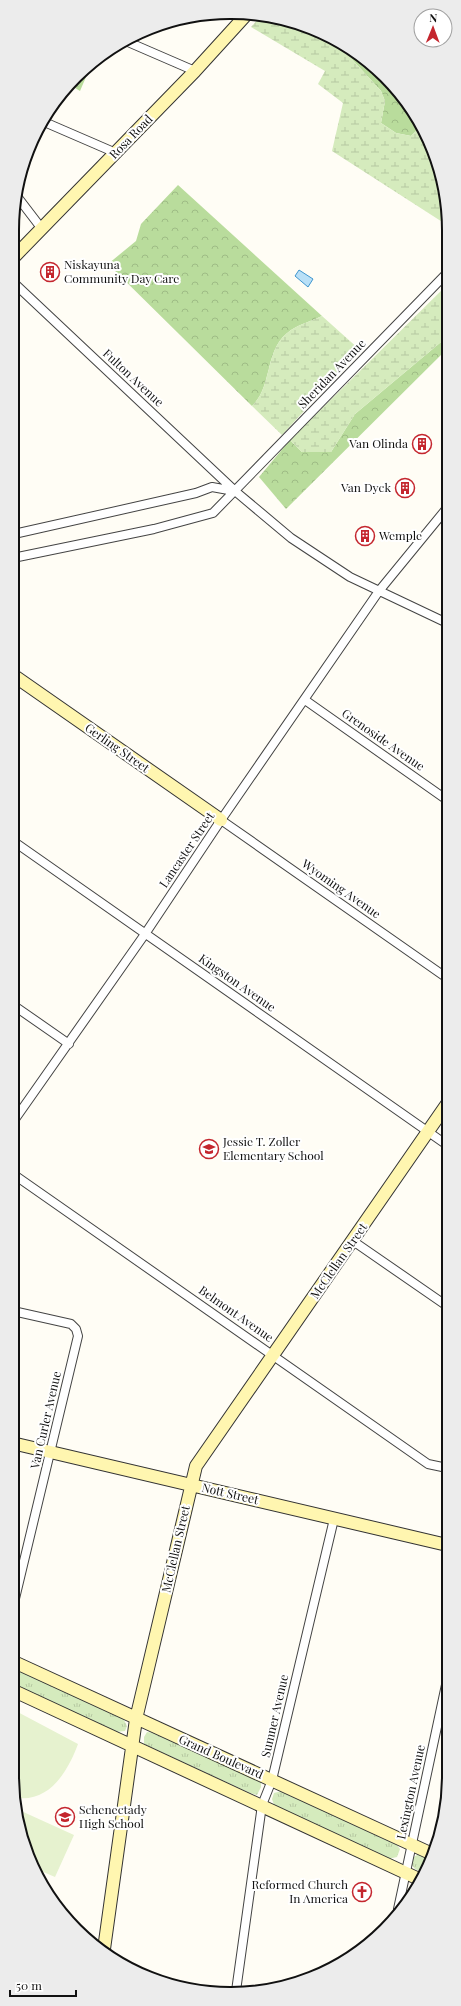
<svg xmlns="http://www.w3.org/2000/svg" width="461" height="2006" font-family="'Playfair Display',serif">
	<style>
		.grass { fill: url(#grass-tufts) }
		.forest { fill: url(#forest-crowns) }
		.wetland { fill: url(#wetland-marsh) }
		.pitch { fill: #e6f2cf }
		.water { fill: #b9e0f7; stroke: #3f96cf }
		.lines { fill: none; stroke-linecap: round; stroke-linejoin: round }
		.street-casing { stroke: #444; stroke-width: 10 }
		.secondary-casing { stroke: #333; stroke-width: 14 }
		.street { stroke: #fff; stroke-width: 8 }
		.secondary { stroke: #fff6b0; stroke-width: 12 }
		.labels { text-anchor: middle; stroke-width: 4; stroke-linejoin: round; paint-order: stroke }
		.street-label { font-size: 12px; fill: #111; stroke: #fff }
		.poi-label { font-size: 12px; fill: #111; stroke: #fff; text-anchor: start }
		.rim { fill: none; stroke: #111; stroke-width: 2 }
	</style>
	<defs>
		<pattern id="grass-tufts" width="24" height="20" patternUnits="userSpaceOnUse"><rect width="24" height="20" fill="#d5ebbd"/><path d="M3 7l-1-3M5 7V3M7 7l1-3M15 17l-1-3M17 17v-4M19 17l1-3" fill="none" stroke="#b6c8a1"/></pattern>
		<pattern id="forest-crowns" width="20" height="18" patternUnits="userSpaceOnUse"><rect width="20" height="18" fill="#b9dc9c"/><path d="M2 6a3 3 0 1 1 6 0M12 15a3 3 0 1 1 6 0" fill="none" stroke="#9ebc85"/></pattern>
		<pattern id="wetland-marsh" width="20" height="14" patternUnits="userSpaceOnUse"><rect width="20" height="14" fill="#d5ebbd"/><path d="M1 5h8M5 5V1M11 12h8M15 12V8" fill="none" stroke="#b6c8a1"/></pattern>
	</defs>
	<rect width="100%" height="100%" fill="#fffdf5"/>
	<path class="grass" d="M12 1668 43 1680 123 1718 127 1726 125 1731 116 1732 12 1684Z
		M147 1732 156 1733 261 1782V1787L257 1795 250 1793 144 1744V1737Z
		M282 1791 397 1845 400 1849 397 1857 388 1859 274 1805 272 1799 274 1793Z
		M420 1853 429 1858 424 1873 415 1869 411 1864 414 1857Z"/>
	<path class="forest" d="M352 52 385 76 421 126 411 136 396 133 381 123 385 101 381 91 349 56Z
		M92 63 80 91 72 86Z
		M178 185 322 316C312 321 300 324 291 330 263 349 274 385 252 406L108 264 136 241 141 224Z
		M447 337V349L286 509 259 477 290 440 302 452H331L355 414Z"/>
	<path class="wetland" d="M262 15 314 30 349 56 381 91 385 101 381 123 396 133 411 136 421 126 427 134 447 202V225L332 151 343 103 318 84 325 71 251 27Z
		M447 285V337L355 414 331 452H302L290 440Z
		M322 316 360 350 282 435 252 406C274 385 263 349 291 330 300 324 312 321 322 316Z"/>
	<path class="pitch" d="M12 1709 78 1744C68 1771 50 1802 17 1798L12 1775Z
		M19 1810 74 1835 55 1877 34 1868 29 1859Z"/>
	<path class="water" d="M299 270 313 279 308 287 295 276Z"/>
	<g class="lines">
		<g class="street-casing">
			<path id="street" d="M128 42 195 71
				M42 121 116 153
				M16 195 42 229
				M14 283 235 491 291 538 350 577 447 623
				M14 534 196 493 212 487 234 491
				M13 558 154 529 213 513 447 273
				M305 700 447 800
				M221 820 447 978
				M13 841 447 1145
				M13 1005 69 1044
				M13 1122 145 934 221 820 379 591 447 508
				M13 1174 428 1464 447 1468
				M353 1241 447 1306
				M12 1611 78 1336 76 1329 71 1324 13 1311
				M398 1909 447 1680
				M236 1991 262 1805 272 1780 334 1519"/>
		</g>
		<g class="secondary-casing">
			<path id="secondary" d="M14 257 195 71 246 15
				M13 675 221 820
				M12 1443 447 1545
				M12 1661 430 1853
				M12 1690 421 1880
				M104 1949 136 1719 196 1466 447 1104"/>
		</g>
		<use href="#street" class="street"/>
		<use href="#secondary" class="secondary"/>
	</g>
	<defs>
		<g id="building-ring" transform="scale(1)"><circle r="9.5" fill="#fff" stroke="#c4262e" stroke-width="1.5"/><path d="M-4-6H4V6H1V3H-1V6H-4ZM-2.5-4.3h1.7v1.8h-1.7ZM.8-4.3h1.7v1.8H.8ZM-2.5-1h1.7V.8h-1.7ZM.8-1h1.7V.8H.8Z" fill="#c4262e"/></g>
		<g id="school-ring" transform="scale(1)"><circle r="9.5" fill="#fff" stroke="#c4262e" stroke-width="1.5"/><path d="M0-5L7-2L0 1L-7-2ZM-4 1L0 2.5L4 1V4Q0 6-4 4Z" fill="#c4262e"/></g>
		<g id="church-ring" transform="scale(1)"><circle r="9.5" fill="#fff" stroke="#c4262e" stroke-width="1.5"/><path d="M-1.2-6h2.4v3.5h3.3v2.4h-3.3V6h-2.4V-.1h-3.3v-2.4h3.3Z" fill="#c4262e"/></g>
	</defs>
	<g fill-rule="evenodd">
		<use href="#building-ring" x="50" y="272"/>
		<use href="#building-ring" x="422" y="444"/>
		<use href="#building-ring" x="405" y="488"/>
		<use href="#building-ring" x="365" y="536"/>
		<use href="#school-ring" x="209" y="1149"/>
		<use href="#school-ring" x="65" y="1817"/>
		<use href="#church-ring" x="362" y="1892"/>
	</g>
	<g class="labels">
		<g class="street-label">
			<text transform="translate(131 137) rotate(-46)" y="4">Rosa Road</text>
			<text transform="translate(332 374) rotate(-46)" y="4">Sheridan Avenue</text>
			<text transform="translate(133 378) rotate(43)" y="4">Fulton Avenue</text>
			<text transform="translate(383 740) rotate(35)" y="4">Grenoside Avenue</text>
			<text transform="translate(117 748) rotate(35)" y="4">Gerling Street</text>
			<text transform="translate(187 850) rotate(-56)" y="4">Lancaster Street</text>
			<text transform="translate(341 889) rotate(35)" y="4">Wyoming Avenue</text>
			<text transform="translate(237 983) rotate(35)" y="4">Kingston Avenue</text>
			<text transform="translate(339 1261) rotate(-55)" y="4">McClellan Street</text>
			<text transform="translate(236 1314) rotate(35)" y="4">Belmont Avenue</text>
			<text transform="translate(46 1420) rotate(-77)" y="4">Van Curler Avenue</text>
			<text transform="translate(230 1494) rotate(13)" y="4">Nott Street</text>
			<text transform="translate(176 1549) rotate(-77)" y="4">McClellan Street</text>
			<text transform="translate(275 1716) rotate(-77)" y="4">Sumner Avenue</text>
			<text transform="translate(221 1757) rotate(24)" y="4">Grand Boulevard</text>
			<text transform="translate(411 1792) rotate(-78)" y="4">Lexington Avenue</text>
		</g>
		<g class="poi-label">
			<text x="64" y="269">Niskayuna<tspan x="64" dy="14">Community Day Care</tspan></text>
			<text x="408" y="448" text-anchor="end">Van Olinda</text>
			<text x="391" y="492" text-anchor="end">Van Dyck</text>
			<text x="379" y="540">Wemple</text>
			<text x="223" y="1146">Jessie T. Zoller<tspan x="223" dy="14">Elementary School</tspan></text>
			<text x="79" y="1814">Schenectady<tspan x="79" dy="14">High School</tspan></text>
			<text x="348" y="1889" text-anchor="end">Reformed Church<tspan x="348" dy="14">In America</tspan></text>
		</g>
	</g>
	<path d="M0 0H461V2006H0ZM230 19H231A211 211 0 0 1 442 230V1776A211 211 0 0 1 231 1987H230A211 211 0 0 1 19 1776V230A211 211 0 0 1 230 19Z" fill="#ececec" fill-rule="evenodd"/>
	<path class="rim" d="M230 19H231A211 211 0 0 1 442 230V1776A211 211 0 0 1 231 1987H230A211 211 0 0 1 19 1776V230A211 211 0 0 1 230 19Z"/>
	<g transform="translate(433 28) rotate(1)"><circle r="19" fill="#ffffff" stroke="#a0a0a0"/>
	<path d="M0-3L7 15L0 10L-7 15Z" fill="#c4262e"/>
	<text y="-6" font-size="11" font-weight="bold" text-anchor="middle" fill="#111111">N</text>
	</g>
	<path d="M10 1990v6h66v-6" fill="none" stroke="#111111" stroke-width="2"/>
	<text x="16" y="1990" font-size="12" fill="#111111" stroke="#ffffff" stroke-width="3" paint-order="stroke">50 m</text>
</svg>
